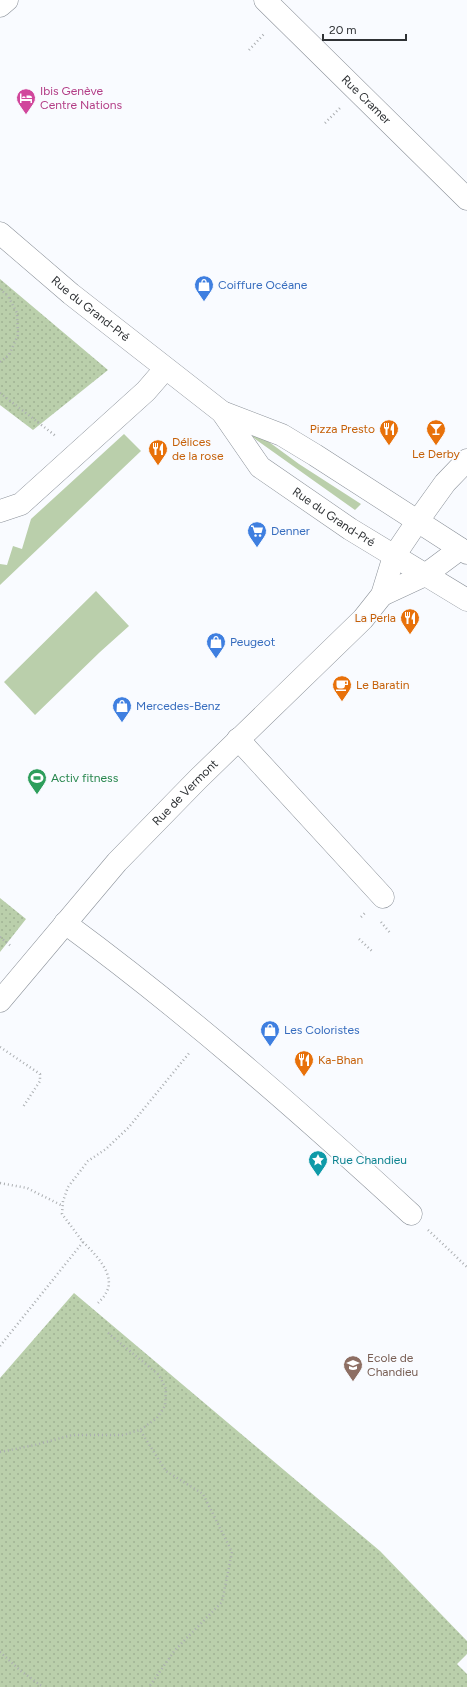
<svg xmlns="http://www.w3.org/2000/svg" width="467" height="1687" font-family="Figtree,sans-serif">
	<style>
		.green { fill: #bacfab }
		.park { fill: url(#park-dots) }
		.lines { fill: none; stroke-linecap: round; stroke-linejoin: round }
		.minor-casing { stroke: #8b9199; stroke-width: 23 }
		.major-casing { stroke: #8b9199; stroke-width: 23 }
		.path { stroke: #abaeb1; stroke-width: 2.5; stroke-dasharray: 1 3; stroke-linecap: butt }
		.minor { stroke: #fff; stroke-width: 22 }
		.major { stroke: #fff; stroke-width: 22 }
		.labels { text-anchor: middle; stroke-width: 3.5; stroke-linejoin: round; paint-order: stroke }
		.hotel-label { font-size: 12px; fill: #b23c85; stroke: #f9fbff; text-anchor: start }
		.street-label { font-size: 12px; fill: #2f3235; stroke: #f9fbff }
		.shop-label { font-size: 12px; fill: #366cbe; stroke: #f9fbff; text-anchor: start }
		.food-label { font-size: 12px; fill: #c56008; stroke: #f9fbff; text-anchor: start }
		.leisure-label { font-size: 12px; fill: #27864d; stroke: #f9fbff; text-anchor: start }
		.culture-label { font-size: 12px; fill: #0d838f; stroke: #f9fbff; text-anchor: start }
		.education-label { font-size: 12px; fill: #785e54; stroke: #f9fbff; text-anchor: start }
	</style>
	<defs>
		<pattern id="park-dots" width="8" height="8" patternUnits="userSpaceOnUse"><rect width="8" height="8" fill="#bacfab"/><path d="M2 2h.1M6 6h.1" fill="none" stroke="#a0b294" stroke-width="1.8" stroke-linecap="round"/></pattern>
	</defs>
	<rect width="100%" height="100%" fill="#f9fbff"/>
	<path class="green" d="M254 431 299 464 361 504 355 510 251 436Z
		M124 434 141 451 0 585V564L7 565 13 546 22 549 31 519Z
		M96 591 129 626 100 652 35 715 4 682Z"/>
	<path class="park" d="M0 279 108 370 33 430 0 405Z
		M0 898 26 919 0 952Z
		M74 1293 380 1551 467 1641V1654L457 1664 467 1674V1687H0V1378Z"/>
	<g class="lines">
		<g class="minor-casing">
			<g id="minor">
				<path id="s1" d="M265 0 467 199"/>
				<path d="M0 6 7 0"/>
				<path d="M0 511 21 504 146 391 165 369"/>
				<path d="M417 522 445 483 467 460"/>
				<path d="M382 595 425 575"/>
				<path d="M238 739 383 897"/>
				<path d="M65 923C186 1012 300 1112 411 1214"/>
				<path id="s2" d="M0 1001 117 862 198 779 363 619 382 595 394 556"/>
			</g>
		</g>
		<g class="major-casing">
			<g id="major">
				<path id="s3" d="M0 233 71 294 222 412 282 435 315 455 467 553"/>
				<path id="s4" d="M222 412 260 467 350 529 467 600"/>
				<path d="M394 556 417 522"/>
				<path d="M425 575 460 549"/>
			</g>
		</g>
		<path class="path" d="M249 50 264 34
			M325 123 340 108
			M0 289 8 296 17 313 18 335 9 355 0 362
			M0 393 57 437
			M361 917 365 913
			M381 922 391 934
			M0 937 12 947
			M359 939 373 952
			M0 1047 40 1074V1081L23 1107
			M0 1183 27 1188 63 1206
			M428 1230 467 1267
			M83 1242C94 1253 117 1275 106 1293 104 1297 100 1301 96 1305
			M108 1333 159 1375 166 1389 165 1406 157 1418 140 1430
			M0 1346 83 1242 62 1214 63 1201 68 1187 88 1161 106 1149 129 1127 190 1052
			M0 1452 35 1445 72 1435H123L140 1430 166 1471 203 1494 232 1552 222 1602 175 1650 149 1687
			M0 1652 21 1671 43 1687"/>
		<use href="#minor" class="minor"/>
		<use href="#major" class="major"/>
	</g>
	<defs>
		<g id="hotel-pin" transform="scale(1)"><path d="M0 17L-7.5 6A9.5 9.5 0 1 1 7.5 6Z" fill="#d1479c" stroke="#f9fbff"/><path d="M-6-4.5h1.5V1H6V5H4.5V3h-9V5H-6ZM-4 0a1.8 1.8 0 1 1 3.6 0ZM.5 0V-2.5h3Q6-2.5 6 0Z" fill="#fff"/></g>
		<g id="shop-pin" transform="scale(1)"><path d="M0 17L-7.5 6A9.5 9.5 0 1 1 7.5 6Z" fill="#3f7fe0" stroke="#f9fbff"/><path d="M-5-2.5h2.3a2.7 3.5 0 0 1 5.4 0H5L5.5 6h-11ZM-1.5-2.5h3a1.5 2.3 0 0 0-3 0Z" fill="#fff"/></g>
		<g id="restaurant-pin" transform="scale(1)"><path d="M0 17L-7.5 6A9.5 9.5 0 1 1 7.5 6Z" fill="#e8710a" stroke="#f9fbff"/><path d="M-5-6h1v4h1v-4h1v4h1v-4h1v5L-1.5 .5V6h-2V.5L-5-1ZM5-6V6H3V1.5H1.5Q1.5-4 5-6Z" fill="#fff"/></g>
		<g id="bar-pin" transform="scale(1)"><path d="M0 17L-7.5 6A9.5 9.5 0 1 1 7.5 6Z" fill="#e8710a" stroke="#f9fbff"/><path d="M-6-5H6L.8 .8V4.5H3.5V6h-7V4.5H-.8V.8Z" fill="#fff"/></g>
		<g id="supermarket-pin" transform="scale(1)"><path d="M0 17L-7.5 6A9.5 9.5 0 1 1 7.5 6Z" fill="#3f7fe0" stroke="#f9fbff"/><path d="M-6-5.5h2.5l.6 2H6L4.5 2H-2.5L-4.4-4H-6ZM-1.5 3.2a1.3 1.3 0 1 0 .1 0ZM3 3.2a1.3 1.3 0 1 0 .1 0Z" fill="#fff"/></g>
		<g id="cafe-pin" transform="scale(1)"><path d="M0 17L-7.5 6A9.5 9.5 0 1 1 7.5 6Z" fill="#e8710a" stroke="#f9fbff"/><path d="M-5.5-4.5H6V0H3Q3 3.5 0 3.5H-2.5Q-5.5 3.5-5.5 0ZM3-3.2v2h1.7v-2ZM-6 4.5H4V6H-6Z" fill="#fff"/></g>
		<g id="stadium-pin" transform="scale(1)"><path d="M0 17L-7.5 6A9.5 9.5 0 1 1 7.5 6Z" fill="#2e9e5b" stroke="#f9fbff"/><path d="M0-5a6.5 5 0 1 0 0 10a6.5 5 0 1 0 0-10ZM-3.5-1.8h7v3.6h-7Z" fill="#fff"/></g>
		<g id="sight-pin" transform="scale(1)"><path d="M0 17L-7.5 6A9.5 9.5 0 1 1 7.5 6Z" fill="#0f9aa8" stroke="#f9fbff"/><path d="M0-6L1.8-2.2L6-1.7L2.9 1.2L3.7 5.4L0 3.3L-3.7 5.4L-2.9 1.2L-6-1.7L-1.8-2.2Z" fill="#fff"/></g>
		<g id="school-pin" transform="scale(1)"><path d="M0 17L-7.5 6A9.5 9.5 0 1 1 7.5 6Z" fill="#8d6e63" stroke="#f9fbff"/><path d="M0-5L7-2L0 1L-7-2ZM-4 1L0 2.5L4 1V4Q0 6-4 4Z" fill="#fff"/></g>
	</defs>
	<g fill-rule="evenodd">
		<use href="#hotel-pin" x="26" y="98"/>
		<use href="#shop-pin" x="204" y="285"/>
		<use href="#restaurant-pin" x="389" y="429"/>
		<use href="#bar-pin" x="436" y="429"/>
		<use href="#restaurant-pin" x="158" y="449"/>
		<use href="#supermarket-pin" x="257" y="531"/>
		<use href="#restaurant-pin" x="410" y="618"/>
		<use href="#shop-pin" x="216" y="642"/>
		<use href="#cafe-pin" x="342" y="685"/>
		<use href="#shop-pin" x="122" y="706"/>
		<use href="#stadium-pin" x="37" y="778"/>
		<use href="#shop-pin" x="270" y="1030"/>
		<use href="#restaurant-pin" x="304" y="1060"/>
		<use href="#sight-pin" x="318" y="1160"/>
		<use href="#school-pin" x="353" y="1365"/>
	</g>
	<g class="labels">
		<g class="hotel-label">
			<text x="40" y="95">Ibis Genève<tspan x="40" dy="14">Centre Nations</tspan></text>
		</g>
		<g class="street-label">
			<text dy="4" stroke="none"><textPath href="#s1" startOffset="142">Rue Cramer</textPath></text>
			<text dy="4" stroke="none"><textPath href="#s3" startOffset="118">Rue du Grand-Pré</textPath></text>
			<text dy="4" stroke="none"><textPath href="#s4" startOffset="156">Rue du Grand-Pré</textPath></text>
			<text dy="4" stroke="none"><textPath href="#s2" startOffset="279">Rue de Vermont</textPath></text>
		</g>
		<g class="shop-label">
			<text x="218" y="289">Coiffure Océane</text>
			<text x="271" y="535">Denner</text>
			<text x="230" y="646">Peugeot</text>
			<text x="136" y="710">Mercedes-Benz</text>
			<text x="284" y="1034">Les Coloristes</text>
		</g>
		<g class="food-label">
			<text x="375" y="433" text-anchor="end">Pizza Presto</text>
			<text x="172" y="446">Délices<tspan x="172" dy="14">de la rose</tspan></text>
			<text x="436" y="458" text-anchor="middle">Le Derby</text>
			<text x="396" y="622" text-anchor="end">La Perla</text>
			<text x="356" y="689">Le Baratin</text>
			<text x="318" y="1064">Ka-Bhan</text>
		</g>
		<g class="leisure-label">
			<text x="51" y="782">Activ fitness</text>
		</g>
		<g class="culture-label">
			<text x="332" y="1164">Rue Chandieu</text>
		</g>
		<g class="education-label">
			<text x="367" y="1362">Ecole de<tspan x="367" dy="14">Chandieu</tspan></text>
		</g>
	</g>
	<path d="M323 34v6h83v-6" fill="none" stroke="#2f3235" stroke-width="2"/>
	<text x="329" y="34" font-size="12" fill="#2f3235" stroke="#f9fbff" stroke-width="3" paint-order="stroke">20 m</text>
</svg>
